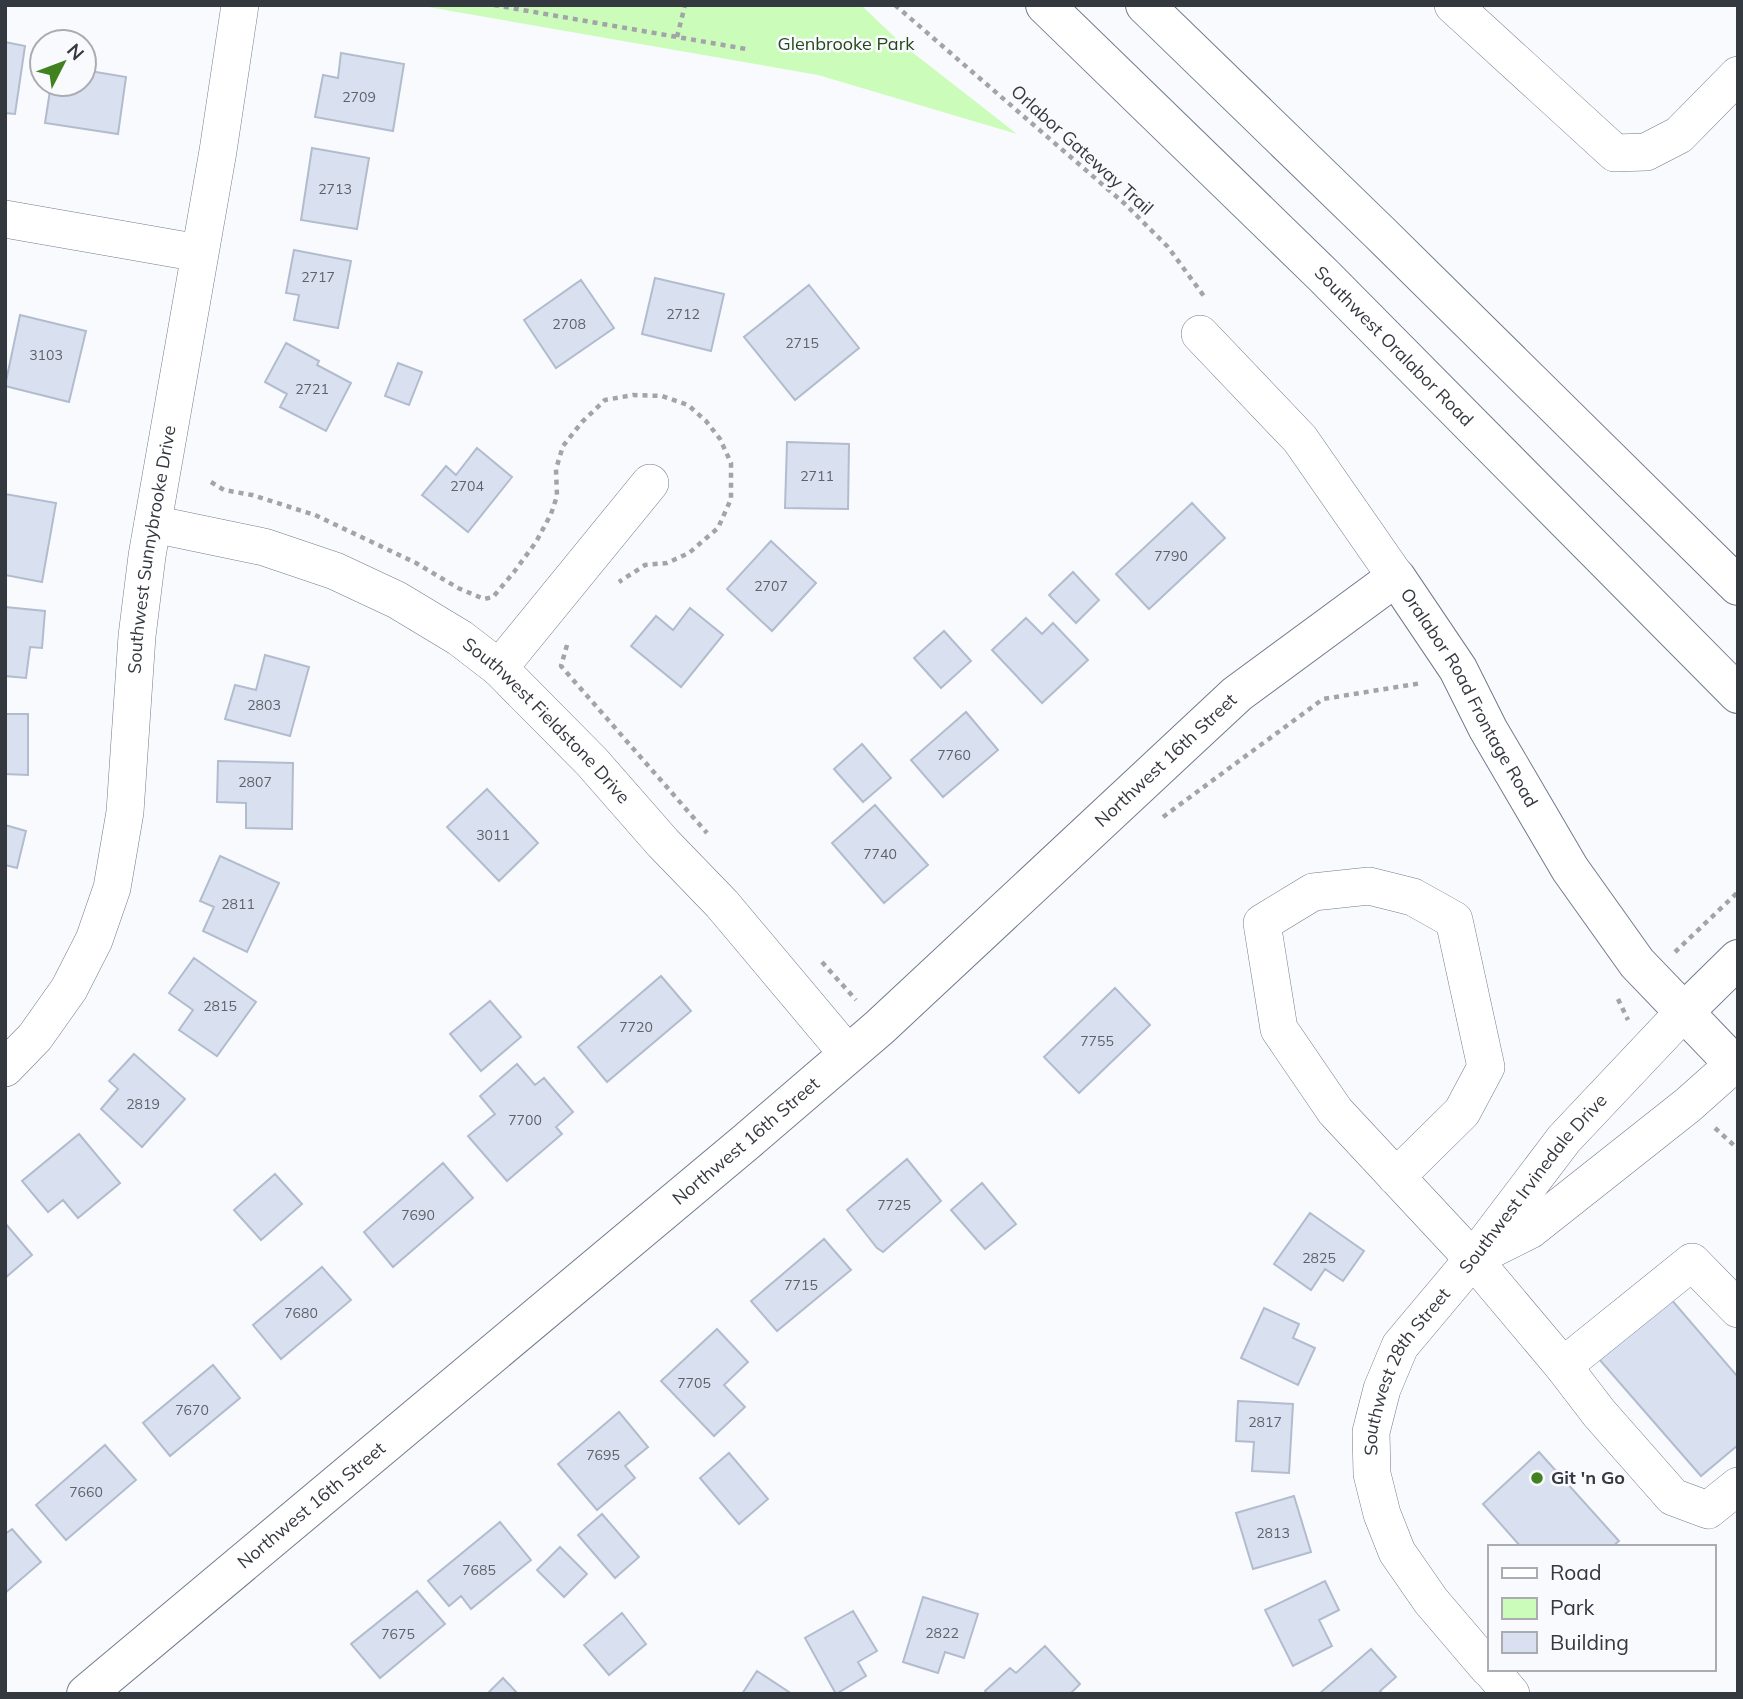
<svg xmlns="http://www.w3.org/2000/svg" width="1743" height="1699" font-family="Mulish,sans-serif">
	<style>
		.green { fill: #ccfcb9 }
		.building { fill: #d9e1f0; stroke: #b2bccf; stroke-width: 2 }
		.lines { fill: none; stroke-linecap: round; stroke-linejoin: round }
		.minor-casing { stroke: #727b8d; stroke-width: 38 }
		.major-casing { stroke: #727b8d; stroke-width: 40 }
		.path { stroke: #a2a4aa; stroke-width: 4.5; stroke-dasharray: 5 5; stroke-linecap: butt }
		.minor { stroke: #fff; stroke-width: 37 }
		.major { stroke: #fff; stroke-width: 38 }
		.poi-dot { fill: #418120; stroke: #f8fafe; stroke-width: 2.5 }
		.labels { text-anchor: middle; stroke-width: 5; stroke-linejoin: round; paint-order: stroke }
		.number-label { font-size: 14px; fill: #5d626b }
		.park-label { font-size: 18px; fill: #264817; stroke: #f8fafe }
		.street-label { font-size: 18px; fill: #34383f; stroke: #f8fafe }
		.poi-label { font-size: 18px; font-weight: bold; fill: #34383f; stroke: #f8fafe; text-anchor: start }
	</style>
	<rect width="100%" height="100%" fill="#f8fafe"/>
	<path class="green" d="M417 5H861L903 45 1017 134 818 75Z"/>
	<path class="building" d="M5 42 25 46 15 114 5 113Z
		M341 53 404 64 393 131 315 117 323 75 338 78Z
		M84 70 126 77 118 134 45 123 51 84H84Z
		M312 148 369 158 357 229 301 220Z
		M294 250 351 261 338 328 294 320 299 295 286 293Z
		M655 278 724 294 711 351 642 334Z
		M581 280 614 328 556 368 524 320Z
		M809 285 859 348 795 400 744 337Z
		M20 315 86 331 69 402 5 386Z
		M286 343 319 361 317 365 351 383 326 431 280 407 287 394 265 382Z
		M398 363 422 372 409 405 385 396Z
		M787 442 849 444 848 509 785 508Z
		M477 448 512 477 468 532 422 495 446 466 456 475Z
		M5 494 56 503 42 582 5 575Z
		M1192 503 1225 538 1149 609 1116 574Z
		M771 541 816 583 772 631 727 589Z
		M1073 572 1099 600 1076 623 1049 595Z
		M5 607 45 611 42 648 30 647 26 678 5 676Z
		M690 608 723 635 681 687 631 646 656 616 673 630Z
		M1026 618 1042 634 1053 623 1088 660 1042 703 992 650Z
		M944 631 971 661 941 688 914 658Z
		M265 655 309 667 290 736 225 719 235 685 256 690Z
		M966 712 998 750 943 797 911 760Z
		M5 714H28V775L5 774Z
		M862 744 891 778 863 802 834 769Z
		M218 761 293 763 292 829 246 828V803L217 802Z
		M487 789 538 843 499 881 447 827Z
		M875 805 928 865 884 903 832 843Z
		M5 825 26 831 17 868 5 865Z
		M220 856 279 883 247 952 203 931 214 907 200 901Z
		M194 958 256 1002 217 1056 179 1030 193 1010 169 993Z
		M661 976 691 1011 607 1082 578 1047Z
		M1115 988 1150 1025 1079 1093 1044 1057Z
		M490 1001 521 1037 481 1071 450 1034Z
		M134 1054 185 1099 142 1147 101 1109 118 1089 109 1081Z
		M517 1064 535 1085 544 1078 573 1112 556 1127 562 1134 507 1181 468 1136 495 1114 480 1096Z
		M79 1134 120 1183 78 1218 63 1200 48 1212 22 1181Z
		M907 1159 941 1201 883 1252 877 1248 847 1210Z
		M443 1163 473 1198 393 1267 364 1232Z
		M275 1174 302 1204 261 1240 234 1210Z
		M982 1183 1016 1224 985 1249 951 1210Z
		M1310 1213 1364 1251 1343 1281 1325 1269 1311 1290 1274 1264Z
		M5 1223 32 1255 5 1278Z
		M824 1239 851 1270 777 1331 751 1301Z
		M322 1267 351 1300 281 1359 253 1325Z
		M1670 1298 1738 1377V1445L1701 1476 1599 1359Z
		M1264 1308 1299 1324 1293 1338 1315 1348 1298 1385 1241 1358Z
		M717 1329 748 1362 724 1385 745 1407 714 1436 661 1381Z
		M213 1365 240 1398 170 1456 143 1423Z
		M1238 1401 1293 1404 1289 1473 1252 1471 1254 1442 1236 1441Z
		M619 1412 648 1447 625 1466 635 1478 597 1510 558 1464Z
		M105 1445 136 1480 66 1540 36 1505Z
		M1539 1452 1619 1541 1612 1547H1521L1483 1504Z
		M729 1453 768 1499 739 1524 700 1478Z
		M1294 1496 1311 1552 1253 1569 1236 1513Z
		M602 1514 639 1557 615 1578 578 1535Z
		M500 1522 531 1560 471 1609 461 1596 449 1606 428 1581Z
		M12 1529 41 1562 5 1593V1534Z
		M560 1547 587 1574 564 1597 537 1570Z
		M1325 1581 1339 1610 1319 1620 1332 1646 1293 1666 1265 1610Z
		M417 1591 445 1624 380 1678 351 1644Z
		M923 1597 978 1614 964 1658 945 1652 938 1673 903 1662Z
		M853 1611 877 1651 858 1662 866 1676 836 1694 805 1638Z
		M622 1613 646 1644 609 1675 584 1645Z
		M1045 1646 1080 1684 1070 1694H987L985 1691 1010 1668 1016 1673Z
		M1371 1649 1396 1677 1380 1691 1383 1694H1319Z
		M757 1671 792 1694H742Z
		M503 1678 518 1694H487Z"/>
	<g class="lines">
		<g class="minor-casing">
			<g id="minor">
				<path d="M1453 5 1615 153 1646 152 1679 135 1738 75"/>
				<path d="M5 219 199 253"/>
				<path d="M1200 334 1300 439 1396 577"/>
				<path id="s1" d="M153 524 264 547 335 571 397 600 460 638 499 668 592 762 663 843 722 904 848 1054"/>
				<path d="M499 668 650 483"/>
				<path id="s2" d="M5 1068 35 1037 69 989 94 940 112 888 125 812 137 636 147 556 218 151 240 5"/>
				<path d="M1396 1177 1462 1112 1486 1067 1454 920 1413 897 1369 886 1313 892 1262 923 1279 1029 1335 1111 1473 1259 1563 1366 1599 1413 1673 1497 1708 1510 1738 1486"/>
				<path d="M1480 1255 1530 1230 1688 1105 1734 1064 1738 1069"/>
				<path d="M1563 1366 1692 1262 1738 1309"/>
				<path id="s3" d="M1489 1669 1431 1601 1397 1552 1382 1514 1372 1474 1371 1432 1382 1389 1400 1346 1473 1259 1564 1139 1683 1013"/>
				<path d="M1490 1669 1511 1694"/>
			</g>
		</g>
		<g class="major-casing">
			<g id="major">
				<path id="s4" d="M1045 5 1324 276 1738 694"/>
				<path d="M1145 5 1379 232 1738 586"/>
				<path d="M1683 1013 1738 959"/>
				<path id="s5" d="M86 1694 746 1142 880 1027 1237 694 1396 577 1458 669 1488 729 1570 869 1637 963 1734 1064 1738 1060"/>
			</g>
		</g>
		<path class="path" d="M494 5 746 49
			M895 5 1125 204 1168 247 1206 299
			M677 37 685 5
			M211 482 224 490 252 495 315 515 416 563 458 588 484 599 493 597 514 572 536 542 551 514 557 496 556 469 563 446 582 422 605 400 633 395 662 396 688 405 706 421 720 439 731 463V499L718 528 689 553 667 563 645 565 619 582
			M567 645 561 666 707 833
			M1163 817 1323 699 1422 683
			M1675 952 1738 892
			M822 962 856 1000
			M1618 999 1628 1020
			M1715 1128 1738 1149"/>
		<use href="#minor" class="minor"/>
		<use href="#major" class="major"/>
	</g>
	<circle class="poi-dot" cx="1537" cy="1478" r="7"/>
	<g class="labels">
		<g class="number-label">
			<text x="359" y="102">2709</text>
			<text x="335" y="194">2713</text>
			<text x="318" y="282">2717</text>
			<text x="683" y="319">2712</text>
			<text x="569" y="329">2708</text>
			<text x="802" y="348">2715</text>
			<text x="46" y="360">3103</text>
			<text x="312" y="394">2721</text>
			<text x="817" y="481">2711</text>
			<text x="467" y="491">2704</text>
			<text x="1171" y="561">7790</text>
			<text x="771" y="591">2707</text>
			<text x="264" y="710">2803</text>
			<text x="954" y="760">7760</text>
			<text x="255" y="787">2807</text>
			<text x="493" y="840">3011</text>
			<text x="880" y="859">7740</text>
			<text x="238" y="909">2811</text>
			<text x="220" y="1011">2815</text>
			<text x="636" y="1032">7720</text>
			<text x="1097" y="1046">7755</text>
			<text x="143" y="1109">2819</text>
			<text x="525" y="1125">7700</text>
			<text x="894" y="1210">7725</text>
			<text x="418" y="1220">7690</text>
			<text x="1319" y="1263">2825</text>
			<text x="801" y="1290">7715</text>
			<text x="301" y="1318">7680</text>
			<text x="694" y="1388">7705</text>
			<text x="192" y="1415">7670</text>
			<text x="1265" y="1427">2817</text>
			<text x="603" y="1460">7695</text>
			<text x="86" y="1497">7660</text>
			<text x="1273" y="1538">2813</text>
			<text x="479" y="1575">7685</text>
			<text x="942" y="1638">2822</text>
			<text x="398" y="1639">7675</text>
		</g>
		<g class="park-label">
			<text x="846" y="50">Glenbrooke Park</text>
		</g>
		<g class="street-label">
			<text transform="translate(1082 150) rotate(42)" y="6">Orlabor Gateway Trail</text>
			<text dy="6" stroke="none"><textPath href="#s4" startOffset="488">Southwest Oralabor Road</textPath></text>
			<text dy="6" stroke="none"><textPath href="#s2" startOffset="553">Southwest Sunnybrooke Drive</textPath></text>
			<text dy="6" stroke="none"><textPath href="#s5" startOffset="1864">Oralabor Road Frontage Road</textPath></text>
			<text dy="6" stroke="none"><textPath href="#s1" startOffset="450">Southwest Fieldstone Drive</textPath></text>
			<text dy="6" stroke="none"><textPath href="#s5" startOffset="1428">Northwest 16th Street</textPath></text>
			<text dy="6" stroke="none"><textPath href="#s5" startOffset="861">Northwest 16th Street</textPath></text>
			<text dy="6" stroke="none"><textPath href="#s3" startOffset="574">Southwest Irvinedale Drive</textPath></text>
			<text dy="6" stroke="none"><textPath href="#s3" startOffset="343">Southwest 28th Street</textPath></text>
			<text dy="6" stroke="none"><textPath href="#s5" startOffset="294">Northwest 16th Street</textPath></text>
		</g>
		<g class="poi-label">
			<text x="1551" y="1484">Git 'n Go</text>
		</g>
	</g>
	<rect width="1743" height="1699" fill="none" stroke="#34383f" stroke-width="14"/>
	<rect x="1488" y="1545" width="228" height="126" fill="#f8fafe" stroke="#aaacb2" stroke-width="2"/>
	<rect x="1502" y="1568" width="35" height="10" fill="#ffffff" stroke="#aaacb2" stroke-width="2"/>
	<text x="1550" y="1580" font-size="21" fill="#34383f">Road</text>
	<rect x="1502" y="1598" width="35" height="21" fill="#ccfcb9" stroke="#aaacb2" stroke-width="2"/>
	<text x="1550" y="1615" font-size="21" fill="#34383f">Park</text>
	<rect x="1502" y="1632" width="35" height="21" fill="#d9e1f0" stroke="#aaacb2" stroke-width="2"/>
	<text x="1550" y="1650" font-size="21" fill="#34383f">Building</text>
	<g transform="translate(63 63) rotate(48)"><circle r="33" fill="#f8fafe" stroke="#aaacb2" stroke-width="2"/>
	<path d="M0-5L12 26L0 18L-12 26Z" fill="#418120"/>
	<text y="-10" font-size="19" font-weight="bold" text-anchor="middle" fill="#34383f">N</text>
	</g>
</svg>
